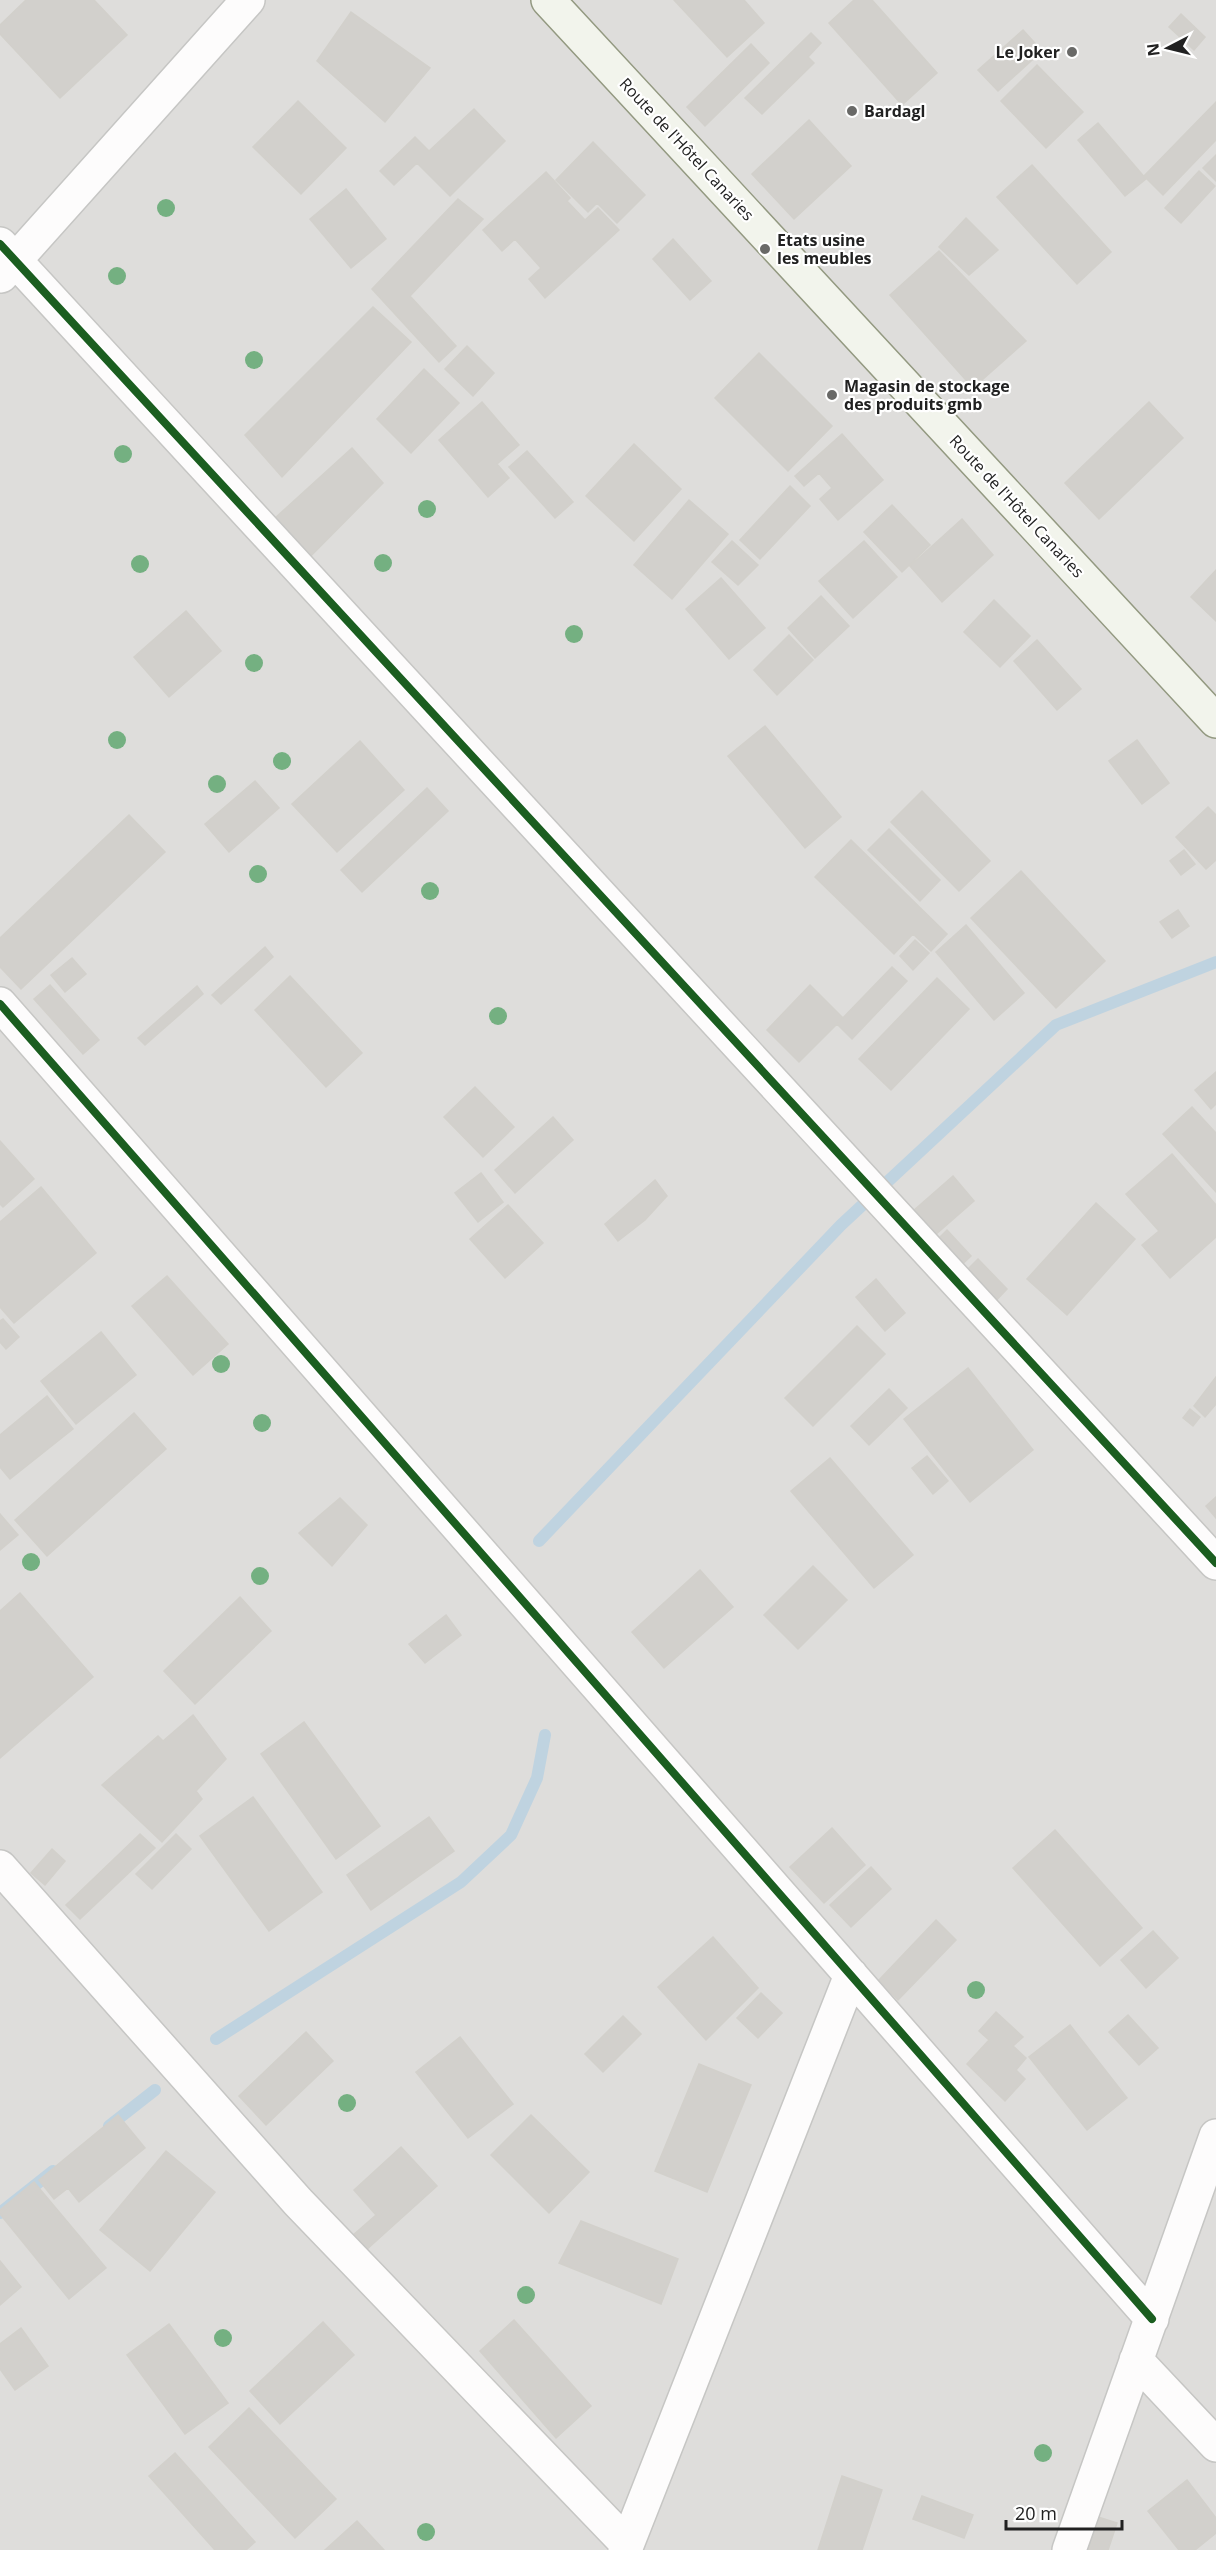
<svg xmlns="http://www.w3.org/2000/svg" width="1216" height="2550" font-family="'Open Sans',sans-serif">
	<style>
		.residential { fill: #dedddb }
		.lines { fill: none; stroke-linecap: round; stroke-linejoin: round }
		.stream { stroke: #bfd3e0; stroke-width: 12 }
		.building { fill: #d2d0cc; stroke: #d2d0cb; stroke-width: 1.5 }
		.street-casing { stroke: #c6c6c4; stroke-width: 36 }
		.secondary-casing { stroke: #939981; stroke-width: 36 }
		.street { stroke: #fdfcfc; stroke-width: 33 }
		.secondary { stroke: #f2f4ec; stroke-width: 33 }
		.cycleway-casing { stroke: #fff; stroke-width: 11 }
		.cycleway { stroke: #1b5e20; stroke-width: 8 }
		.tree { fill: #74b081 }
		.poi-dot { fill: #696967; stroke: #fff; stroke-width: 2 }
		.labels { text-anchor: middle; stroke-width: 4.5; stroke-linejoin: round; paint-order: stroke }
		.poi-label { font-size: 16px; font-weight: bold; fill: #212121; stroke: #fff; text-anchor: start }
		.street-label { font-size: 16px; fill: #212121; stroke: #fff }
	</style>
	<rect width="100%" height="100%" fill="#efeee9"/>
	<path class="residential" d="M0 0H1216V2550H0Z"/>
	<g class="lines">
		<path class="stream" d="M539 1541 841 1225 1056 1025 1216 962
			M216 2039 461 1882 511 1835 537 1778 545 1735
			M109 2126 155 2090
			M0 2213 53 2171"/>
	</g>
	<path class="building" d="M26 0H94L127 35 60 98 0 34V25Z
		M674 0H744L764 23 727 57Z
		M854 0H872L937 73 902 105 829 23Z
		M351 12 430 68 385 122 317 61Z
		M1181 14 1205 37 1194 50 1169 27Z
		M1023 30 1042 51 998 91 978 70Z
		M811 33 821 43 808 57 814 63 762 114 745 98Z
		M751 44 769 63 705 126 687 107Z
		M1037 65 1083 112 1046 148 1001 101Z
		M298 101 346 148 301 194 253 147Z
		M1216 102V140L1163 195 1144 176Z
		M474 109 505 141 450 196 417 163 394 185 380 171 415 137 429 151Z
		M809 120 851 166 794 219 752 174Z
		M1098 123 1146 179 1125 196 1078 140Z
		M593 142 645 195 617 223 597 203 588 212 556 180Z
		M1216 155V181L1203 168Z
		M1032 165 1111 252 1077 284 997 197Z
		M1199 171 1215 186 1181 223 1165 208Z
		M546 172 570 198 567 201 585 220 598 208 619 230 545 298 529 279 541 268 515 239 502 251 483 230Z
		M346 189 386 239 351 268 310 219Z
		M458 199 483 219 410 296 456 346 439 362 372 289Z
		M966 218 998 250 969 275 939 247Z
		M673 239 711 281 690 300 653 259Z
		M939 251 1026 341 973 388 890 295Z
		M373 307 411 342 282 477 245 435Z
		M467 346 494 373 473 396 445 369Z
		M759 353 832 426 788 471 715 398Z
		M424 369 459 403 411 453 377 419Z
		M482 402 519 445 497 464 509 478 488 497 439 440Z
		M1149 402 1183 438 1099 519 1065 483Z
		M842 434 883 480 838 520 820 499 832 488 819 473 804 486 795 476Z
		M634 444 681 489 634 541 586 496Z
		M352 448 383 483 299 568 263 529Z
		M527 451 573 502 555 518 509 467Z
		M790 486 810 506 760 559 740 540Z
		M689 500 728 534 672 599 634 565Z
		M892 505 930 545 902 572 864 532Z
		M962 519 993 555 942 602 910 566Z
		M732 541 758 565 738 585 712 562Z
		M864 541 897 577 853 618 819 581Z
		M1216 570V621L1191 597Z
		M721 578 765 628 729 659 686 609Z
		M821 596 849 626 815 658 788 628Z
		M994 600 1030 636 1000 667 964 632Z
		M186 611 221 651 169 697 134 657Z
		M789 635 813 660 777 695 754 670Z
		M1037 640 1081 689 1057 710 1014 661Z
		M765 726 841 817 805 848 728 756Z
		M1137 740 1169 783 1142 804 1109 761Z
		M360 741 404 790 337 852 292 804Z
		M255 781 279 808 229 852 205 824Z
		M427 788 448 811 362 892 341 870Z
		M922 791 990 861 959 891 891 822Z
		M1208 807 1216 815V860L1206 869 1176 837Z
		M129 815 165 852 21 989 0 967V938Z
		M889 829 940 880 920 901 868 850Z
		M851 840 947 934 931 951 913 934 894 954 815 877Z
		M1184 850 1195 864 1181 875 1170 861Z
		M1021 871 1105 961 1056 1008 971 918Z
		M1178 910 1189 926 1172 938 1160 922Z
		M966 925 1024 993 994 1020 936 952Z
		M915 940 929 953 913 970 900 956Z
		M265 947 273 957 221 1004 212 995Z
		M72 958 86 974 65 992 51 975Z
		M892 967 907 981 852 1039 837 1024Z
		M290 976 362 1053 326 1087 255 1010Z
		M937 978 969 1009 891 1090 859 1059Z
		M50 985 99 1040 83 1054 34 999Z
		M810 985 843 1018 799 1062 767 1030Z
		M197 986 203 994 145 1045 138 1038Z
		M1216 1072V1104L1211 1109 1195 1090Z
		M475 1087 514 1127 483 1157 444 1117Z
		M1192 1107 1216 1133V1192L1163 1134Z
		M553 1117 573 1140 515 1193 495 1170Z
		M0 1141 34 1179 3 1207 0 1204Z
		M1172 1154 1216 1205V1237L1170 1278 1142 1245 1159 1231 1126 1194Z
		M481 1173 503 1202 478 1222 455 1193Z
		M953 1176 974 1201 926 1243 905 1218Z
		M655 1180 667 1196 645 1220 618 1241 605 1224Z
		M41 1187 96 1253 14 1323 0 1307V1222Z
		M1096 1203 1135 1239 1067 1315 1027 1279Z
		M508 1205 543 1243 505 1278 470 1239Z
		M947 1230 971 1256 954 1272 931 1246Z
		M978 1259 1007 1289 989 1308 963 1274Z
		M167 1276 228 1344 193 1375 132 1306Z
		M876 1279 905 1313 885 1331 856 1297Z
		M3 1319 19 1337 6 1349 0 1342V1321Z
		M857 1326 885 1354 813 1426 785 1398Z
		M101 1332 136 1375 76 1424 41 1381Z
		M968 1368 1033 1450 970 1502 904 1419Z
		M1216 1377V1404L1205 1417 1194 1406Z
		M889 1389 907 1408 869 1445 851 1426Z
		M47 1396 73 1429 10 1479 0 1467V1435Z
		M1190 1409 1200 1417 1193 1426 1183 1418Z
		M134 1413 166 1449 47 1556 15 1520Z
		M927 1456 948 1481 933 1494 912 1468Z
		M830 1458 913 1555 874 1588 791 1491Z
		M1216 1497V1518L1206 1506Z
		M340 1498 367 1525 332 1566 299 1533Z
		M0 1514 18 1535 0 1550Z
		M813 1566 847 1600 798 1649 764 1615Z
		M700 1570 733 1607 664 1668 632 1632Z
		M20 1593 93 1677 0 1758V1611Z
		M240 1597 271 1631 195 1704 164 1671Z
		M446 1615 461 1635 425 1663 409 1644Z
		M193 1715 226 1759 196 1791 202 1799 162 1842 102 1785 158 1736 163 1741Z
		M304 1722 380 1826 336 1859 261 1754Z
		M253 1797 322 1892 269 1931 200 1836Z
		M429 1817 454 1851 371 1910 347 1875Z
		M832 1828 865 1865 824 1903 790 1867Z
		M1055 1830 1142 1928 1100 1966 1013 1868Z
		M140 1834 155 1848 80 1919 66 1905Z
		M176 1834 191 1849 152 1889 136 1874Z
		M52 1849 65 1861 45 1885 31 1873Z
		M871 1867 891 1889 851 1927 830 1905Z
		M936 1920 956 1940 898 2000 879 1980Z
		M1153 1931 1178 1958 1146 1988 1121 1960Z
		M713 1937 758 1988 706 2040 658 1987Z
		M761 1993 782 2013 758 2038 737 2018Z
		M996 2012 1023 2037 1013 2046 1026 2058 1016 2070 1025 2079 1005 2101 967 2064 989 2040 979 2031Z
		M1128 2015 1158 2048 1139 2065 1109 2032Z
		M623 2016 641 2034 603 2072 585 2054Z
		M1070 2025 1127 2098 1087 2130 1029 2057Z
		M306 2032 333 2061 266 2125 239 2096Z
		M460 2037 513 2104 468 2138 416 2072Z
		M699 2064 751 2085 707 2192 655 2171Z
		M118 2115 145 2148 79 2202 68 2188 54 2199 39 2180Z
		M531 2115 589 2172 549 2213 491 2155Z
		M401 2147 437 2186 365 2251 352 2236 376 2215 354 2190Z
		M166 2151 215 2192 150 2271 100 2230Z
		M34 2182 106 2268 69 2299 0 2214V2210Z
		M581 2221 678 2259 661 2304 559 2263Z
		M0 2261 21 2287 0 2305Z
		M514 2320 591 2406 556 2438 480 2351Z
		M323 2322 354 2355 280 2424 250 2391Z
		M169 2324 228 2403 185 2434 127 2355Z
		M21 2328 48 2366 15 2390 0 2369V2344Z
		M249 2408 336 2499 295 2538 209 2447Z
		M175 2453 255 2542 246 2550H215L149 2476Z
		M842 2476 882 2490 862 2550H818Z
		M1187 2480 1216 2518V2533L1195 2550H1179L1148 2511Z
		M922 2496 973 2515 964 2538 913 2519Z
		M1095 2516 1117 2523 1108 2550H1083Z
		M357 2521 384 2550H325Z"/>
	<g class="lines">
		<g class="street-casing">
			<path id="street" d="M0 244 1216 1563
				M1 276 248 0
				M0 1004 1152 2319
				M0 1867 298 2202 627 2544
				M1136 2360 1216 2445
				M625 2550 851 1975
				M1069 2550 1216 2136"/>
		</g>
		<g class="secondary-casing">
			<path id="secondary" d="M548 0 1216 721"/>
		</g>
		<use href="#street" class="street"/>
		<use href="#secondary" class="secondary"/>
		<g class="cycleway-casing">
			<path id="cycleway" d="M0 244 1216 1563
				M0 1004 1152 2319"/>
		</g>
		<use href="#cycleway" class="cycleway"/>
	</g>
	<g class="tree">
		<circle cx="166" cy="208" r="9"/>
		<circle cx="117" cy="276" r="9"/>
		<circle cx="254" cy="360" r="9"/>
		<circle cx="123" cy="454" r="9"/>
		<circle cx="427" cy="509" r="9"/>
		<circle cx="383" cy="563" r="9"/>
		<circle cx="140" cy="564" r="9"/>
		<circle cx="574" cy="634" r="9"/>
		<circle cx="254" cy="663" r="9"/>
		<circle cx="117" cy="740" r="9"/>
		<circle cx="282" cy="761" r="9"/>
		<circle cx="217" cy="784" r="9"/>
		<circle cx="258" cy="874" r="9"/>
		<circle cx="430" cy="891" r="9"/>
		<circle cx="498" cy="1016" r="9"/>
		<circle cx="221" cy="1364" r="9"/>
		<circle cx="262" cy="1423" r="9"/>
		<circle cx="31" cy="1562" r="9"/>
		<circle cx="260" cy="1576" r="9"/>
		<circle cx="976" cy="1990" r="9"/>
		<circle cx="347" cy="2103" r="9"/>
		<circle cx="526" cy="2295" r="9"/>
		<circle cx="223" cy="2338" r="9"/>
		<circle cx="1043" cy="2453" r="9"/>
		<circle cx="426" cy="2532" r="9"/>
	</g>
	<g class="poi-dot">
		<circle cx="1072" cy="52" r="6"/>
		<circle cx="852" cy="111" r="6"/>
		<circle cx="765" cy="249" r="6"/>
		<circle cx="832" cy="395" r="6"/>
	</g>
	<g class="labels">
		<g class="poi-label">
			<text x="1060" y="58" text-anchor="end">Le Joker</text>
			<text x="864" y="117">Bardagl</text>
			<text x="777" y="246">Etats usine<tspan x="777" dy="18">les meubles</tspan></text>
			<text x="844" y="392">Magasin de stockage<tspan x="844" dy="18">des produits gmb</tspan></text>
		</g>
		<g class="street-label">
			<text transform="translate(687 149) rotate(47)" y="6">Route de l'Hôtel Canaries</text>
			<text transform="translate(1017 506) rotate(47)" y="6">Route de l'Hôtel Canaries</text>
		</g>
	</g>
	<g transform="translate(1168 48) rotate(263)" stroke="#ffffff" stroke-width="4.5" paint-order="stroke">
	<path d="M0-4.5L10 22L0 15L-10 22Z" fill="#212121"/>
	<text y="-9" font-size="16" font-weight="bold" text-anchor="middle" fill="#212121">N</text>
	</g>
	<path d="M1006 2520v9h116v-9" fill="none" stroke="#212121" stroke-width="3"/>
	<text x="1015" y="2520" font-size="18" fill="#212121" stroke="#ffffff" stroke-width="4.5" paint-order="stroke">20 m</text>
</svg>
